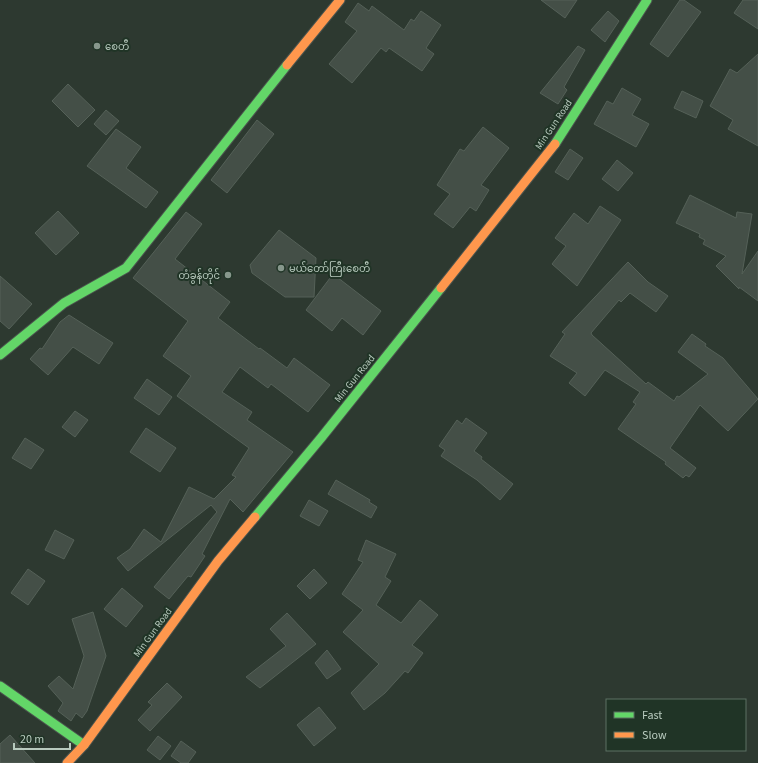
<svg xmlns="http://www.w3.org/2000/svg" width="758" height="763" font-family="'Source Sans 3','Noto Sans Myanmar',sans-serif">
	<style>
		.building { fill: #444f47; stroke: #556158 }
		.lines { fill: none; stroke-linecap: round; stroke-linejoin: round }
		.fast-casing { stroke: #4b544e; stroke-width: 11 }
		.slow-casing { stroke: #4b544e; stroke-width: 11 }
		.fast { stroke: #63d668; stroke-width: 9 }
		.slow { stroke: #ff974d; stroke-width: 9 }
		.poi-dot { fill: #87978c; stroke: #203426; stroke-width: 1.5 }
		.labels { text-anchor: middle; stroke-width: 4; stroke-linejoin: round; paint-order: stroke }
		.poi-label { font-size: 10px; fill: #b8cabe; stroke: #203426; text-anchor: start }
		.street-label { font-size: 10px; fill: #b8cabe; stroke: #203426 }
	</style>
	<rect width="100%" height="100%" fill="#2d3930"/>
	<path class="building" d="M541 0H577L565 18Z
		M680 0H684L701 12 668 57 650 44Z
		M743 0H758V29L734 13Z
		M358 3 369 11 372 6 404 30 411 19 414 21 421 11 441 25 426 48 434 54 422 71 389 48 386 52 381 48 352 83 329 64 357 31 345 22Z
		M608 11 619 21 605 42 591 30Z
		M578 46 585 50 564 87 567 90 558 104 540 93Z
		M758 54V146L728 129 733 120 710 106 730 69 737 73Z
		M68 84 95 110 78 127 52 101Z
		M622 88 641 99 632 115 649 124 636 147 594 124 607 101 613 104Z
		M682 91 703 101 696 118 674 108Z
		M106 110 119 121 106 135 94 124Z
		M257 120 274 134 227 193 211 180Z
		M483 127 509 148 481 185 489 190 476 211 470 207 453 228 434 214 450 194 437 185 460 149 464 151Z
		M116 129 141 147 126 168 158 192 146 208 87 166Z
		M570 149 583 158 568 180 555 172Z
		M617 160 633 173 618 191 602 179Z
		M690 195 736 218 737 212 752 214 742 274 758 251V301L739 287V289L716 266 726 256 703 244 705 240 699 237 700 234 676 223Z
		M600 206 621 220 577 286 552 264 566 246 555 238 574 213 588 224Z
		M58 211 79 233 56 255 35 233Z
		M186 212 202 224 175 259 230 302 218 318 259 349 260 348 287 368 294 358 330 385 308 412 271 384 268 388 240 367 222 392 252 412 247 420 293 452 243 512 230 499 202 554 205 556 191 577 188 576 169 599 154 587 217 512 211 505 128 571 117 558 130 549 144 529 161 542 189 487 214 499 236 477 232 475 249 448 177 396 191 376 163 356 188 321 133 278Z
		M279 230 316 258 314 297H285L252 273 250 265Z
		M628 262 648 282 668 296 656 312 630 293 621 302 619 300 591 333 592 335 646 384 648 382 674 401 677 396 679 397 708 374 678 352 692 334 706 344 705 346 723 358 758 399 728 431 700 405 670 448 696 468 689 477 686 475 683 478 665 464 666 462 618 429 636 404 633 402 640 392 605 370 585 396 569 383 577 373 550 356 565 334 562 332Z
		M333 274 381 311 363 335 342 318 332 331 306 310Z
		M0 276 32 304 9 329 0 321Z
		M69 315 113 343 99 364 73 347 48 375 30 359 40 348 42 349 60 322Z
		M147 379 172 397 159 415 134 398Z
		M75 411 88 420 75 437 62 427Z
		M466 418 487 433 474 451 482 457 481 459 513 484 500 500 477 480 441 456 445 450 439 446 457 420 462 424Z
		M146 428 176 448 160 472 130 452Z
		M25 438 44 450 31 469 12 458Z
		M336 480 370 500 369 502 377 507 371 518 328 494Z
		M309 500 328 511 319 526 300 516Z
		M55 530 74 540 64 559 45 550Z
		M366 540 396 554 385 577 391 581 376 605 401 623 420 600 438 615 412 645 423 653 408 673 405 671 385 693 364 710 351 693 379 664 343 632 363 610 342 594 363 562 358 560Z
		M28 569 45 581 28 605 11 593Z
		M314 569 327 583 310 599 297 586Z
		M122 588 143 606 126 627 104 609Z
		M93 612 106 656 87 711 82 718 76 713 71 721 58 711 63 703 48 686 59 676 73 689 84 656 72 619Z
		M287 613 316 644 260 688 246 677 286 646 270 629Z
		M327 650 341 669 327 679 315 663Z
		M167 683 182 697 150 731 138 720 152 705 148 702Z
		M319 707 336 728 314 746 297 725Z
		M10 735 35 763H0V744Z
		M158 736 171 746 160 760 147 750Z
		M181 741 196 752 188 763H181L171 756Z"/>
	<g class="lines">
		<g class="fast-casing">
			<path id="fast" d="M555 144 647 0
				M0 355 64 303 126 268 287 65
				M255 517 321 438 441 288
				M0 686 84 745"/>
		</g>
		<g class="slow-casing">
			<path id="slow" d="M287 65 340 0
				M441 288 555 144
				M67 763 84 745 218 561 255 517"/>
		</g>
		<use href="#fast" class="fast"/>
		<use href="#slow" class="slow"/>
	</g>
	<g class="poi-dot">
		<circle cx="97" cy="46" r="4"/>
		<circle cx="281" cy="268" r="4"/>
		<circle cx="228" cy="275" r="4"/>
	</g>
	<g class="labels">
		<g class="poi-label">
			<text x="105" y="50">စေတီ</text>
			<text x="289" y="272">မယ်တော်ကြီးစေတီ</text>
			<text x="220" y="279" text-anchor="end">တံခွန်တိုင်</text>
		</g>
		<g class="street-label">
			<text transform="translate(553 124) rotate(-56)" y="4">Min Gun Road</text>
			<text transform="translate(354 378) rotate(-51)" y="4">Min Gun Road</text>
			<text transform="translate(152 632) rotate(-54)" y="4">Min Gun Road</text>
		</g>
	</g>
	<rect x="606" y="699" width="140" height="52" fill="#203426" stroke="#5d7063"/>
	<rect x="614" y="712" width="20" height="6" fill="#63d668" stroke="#5d7063"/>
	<text x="642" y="719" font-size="12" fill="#b8cabe">Fast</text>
	<rect x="614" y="732" width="20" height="6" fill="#ff974d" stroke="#5d7063"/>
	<text x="642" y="739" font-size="12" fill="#b8cabe">Slow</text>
	<path d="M14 743v6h56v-6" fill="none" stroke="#b8cabe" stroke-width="2"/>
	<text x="20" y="743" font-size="12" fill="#b8cabe" stroke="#203426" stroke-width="3" paint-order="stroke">20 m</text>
</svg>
